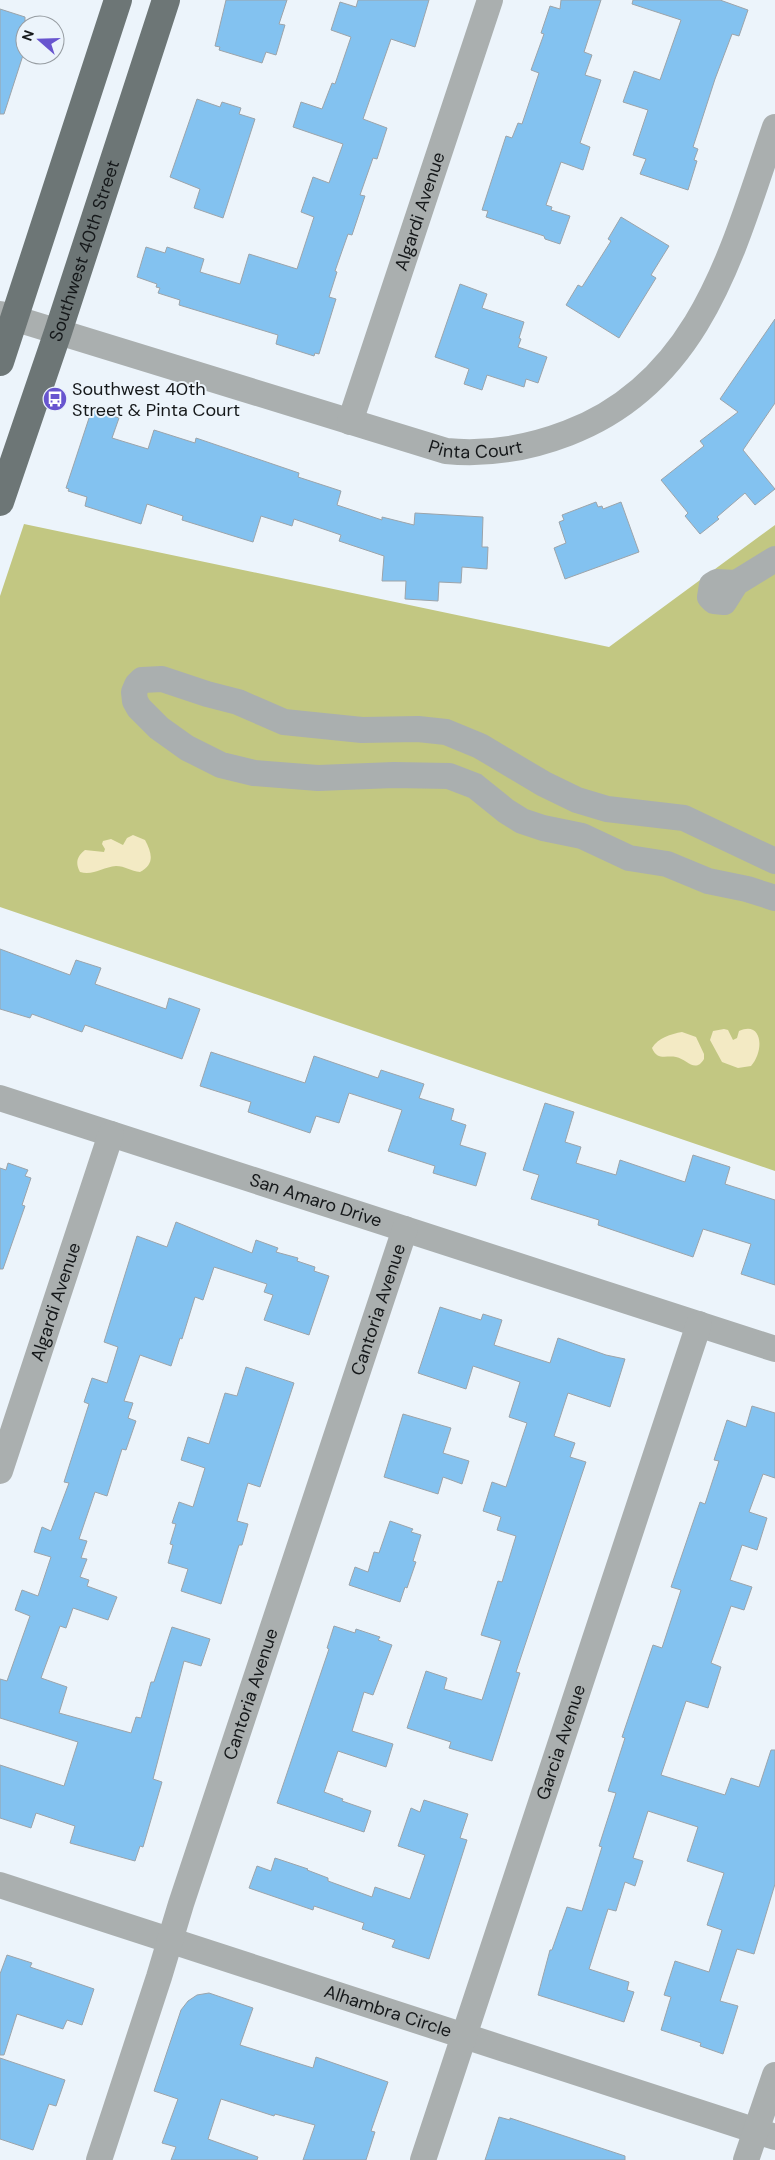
<svg xmlns="http://www.w3.org/2000/svg" width="775" height="2160" font-family="'DM Sans',sans-serif">
	<style>
		.green { fill: #c2c782 }
		.sand { fill: #f3eac4 }
		.building { fill: #83c2f0; stroke: #9ca4aa }
		.lines { fill: none; stroke-linecap: round; stroke-linejoin: round }
		.minor { stroke: #aaafaf; stroke-width: 26 }
		.major { stroke: #6d7676; stroke-width: 28 }
		.labels { text-anchor: middle; stroke-width: 4; stroke-linejoin: round; paint-order: stroke }
		.street-label { font-size: 18px; fill: #15181a; stroke: #ecf4fb }
		.poi-label { font-size: 18px; fill: #15181a; stroke: #ecf4fb; text-anchor: start }
	</style>
	<rect width="100%" height="100%" fill="#ecf4fb"/>
	<path class="green" d="M24 524 609 647 775 525V1171L0 907V596Z"/>
	<path class="sand" d="M133 835 145 840C152 853 155 864 140 872 131 871 125 866 116 866 103 867 93 876 80 872 75 863 77 856 85 850L104 852 105 849 102 844 103 841 111 839 123 845 127 838Z
		M724 1029 728 1030 733 1040 737 1038 739 1031C762 1020 765 1050 751 1066L738 1068 722 1062 710 1040 713 1031Z
		M682 1032 696 1037 704 1054V1059C695 1074 687 1059 676 1057 666 1055 657 1061 652 1048 658 1038 671 1034 682 1032Z"/>
	<path class="building" d="M226 0H287L279 24 285 25 276 55 266 52 262 63 219 50 220 47 215 46Z
		M358 0H429L415 47 391 39 363 119 387 128 377 159 373 158 360 195 365 196 352 235 348 234 335 271 337 272 329 297 336 299 319 354 315 353 314 356 276 344 278 335 179 305 180 300 158 293 160 288 156 287 157 284 137 277 146 247 165 253 167 247 204 259 200 272 240 284 249 254 297 269 314 217 301 212 313 177 329 183 343 144 293 127 301 102 322 109 332 83 335 84 351 37 331 30 340 2 356 7Z
		M561 0H601L584 52 592 55 585 75 601 80 580 143 590 147 583 170 561 162 546 205 552 207 551 210 570 216 560 244 545 239 544 236 486 217 488 211 482 210 506 136 512 138 518 123 522 124 539 73 531 70 544 34 541 33 550 6 560 9Z
		M633 0H720L748 10 739 36 732 34 715 79 693 147 698 149 694 160 697 161 688 190 640 174 646 159 633 155 648 110 623 102 634 71 660 80 681 20 632 4Z
		M0 9 25 17V49L4 114H0Z
		M197 99 220 107 222 102 241 108 239 114 255 119 223 218 194 208 200 189 170 177Z
		M621 217 669 246 651 275 656 278 619 338 566 305 578 285 582 287 611 241 608 239Z
		M460 284 487 294 482 308 524 322 519 338 521 339 518 347 547 357 538 383 526 379 524 387 487 375 482 390 464 384 469 369 435 357Z
		M775 319V403L743 450 775 489 755 505 745 493 717 517 719 519 700 534 685 516 688 513 661 480 704 446 700 441 738 412 720 399Z
		M92 409 119 418 112 438 148 449 154 430 195 443 196 438 299 473 298 477 341 491 337 505 382 520V517L414 525 415 513 483 517 482 547H488L487 569 462 567 461 583 439 582 438 601 405 599 406 581H382L384 556 339 541 341 535 294 519 292 526 261 516 253 542 182 520 183 516 147 504 141 524 85 506 87 497 68 491 69 489 66 488Z
		M596 502 598 507 602 506 603 509 621 502 639 552 565 579 554 548 566 543 559 522 564 520 562 515Z
		M0 949 70 975 76 960 101 968 95 984 166 1009 169 998 200 1009 182 1059 85 1025 82 1032 32 1014 30 1018 0 1009Z
		M211 1052 305 1083 314 1056 378 1078 381 1070 424 1084 419 1098 454 1109 451 1120 466 1125 460 1145 486 1153 476 1186 433 1173 435 1166 388 1151 402 1110 349 1093 339 1123 316 1116 310 1133 248 1112 251 1102 200 1086Z
		M545 1103 574 1112 565 1142 581 1147 576 1163 616 1175 620 1160 685 1182 693 1155 730 1167 725 1184 775 1200V1285L741 1274 751 1244 703 1229 693 1257 598 1225 599 1220 531 1199 539 1175 523 1170Z
		M8 1163 28 1170 25 1176 31 1178 22 1205 25 1206 3 1269H0V1168L6 1170Z
		M176 1222 252 1253 256 1240 278 1248 276 1252 298 1258 297 1261 315 1267 314 1271 329 1276 309 1335 264 1320 273 1295 264 1292 267 1284 214 1267 203 1300 195 1297 182 1339 180 1338 171 1366 140 1355 124 1401 133 1403 128 1418 136 1421 126 1450 122 1449 107 1496 95 1492 79 1539 87 1541 81 1558 87 1559 80 1577 89 1580 87 1586 117 1597 108 1620 73 1608 66 1628 60 1626 41 1678 67 1687 59 1713 131 1733 136 1717 141 1718 151 1682H154L172 1627 210 1639 201 1666 184 1661 153 1779 162 1782 143 1847 140 1846 135 1861 70 1843 75 1826 36 1813 31 1828 0 1818V1765L64 1786 78 1742 0 1718V1679L7 1681 30 1616 15 1610 22 1590 38 1596 51 1557 34 1552 42 1527 51 1531 69 1483 64 1482 89 1404 84 1402 92 1378 107 1383 118 1347 104 1342 137 1236 167 1247Z
		M440 1307 481 1320 483 1314 502 1320 494 1345 550 1363 558 1338 606 1355 625 1359 610 1407 568 1393 554 1436 575 1443 570 1457 586 1462 516 1672 520 1673 492 1761 449 1748 451 1742 407 1728 426 1671 447 1678 444 1689 482 1700 501 1641 481 1635 498 1581 502 1582 516 1536 497 1530 501 1517 483 1511 492 1482 506 1487 527 1423 509 1417 520 1382 473 1366 466 1389 418 1373Z
		M246 1367 294 1383 260 1487 248 1483 237 1521 248 1524 242 1545H239L221 1604 181 1591 188 1569 168 1563 173 1545 170 1544 176 1524 172 1523 179 1502 193 1507 205 1468 181 1460 188 1437 209 1444 225 1393 237 1396Z
		M752 1406 775 1413V1478L763 1474 749 1512 767 1518 757 1550 742 1545 730 1580 752 1587 744 1610 731 1606 711 1663 721 1667 708 1708 686 1701 661 1775 725 1795 731 1778 759 1787 771 1750H775V1884L754 1954 737 1949 720 2001 738 2006 723 2054 700 2046 701 2043 661 2030 671 1997 664 1995 675 1961 709 1972 722 1930 707 1925 724 1873 687 1861 698 1827 648 1811 633 1858 643 1861 635 1886 625 1882 616 1911 608 1909 589 1969 629 1982 627 1990 634 1992 624 2022 538 1995 550 1950H552L567 1907 582 1911 602 1847 599 1846 616 1793 608 1791 625 1738 622 1737 653 1645 662 1648 681 1590 671 1587 700 1502 705 1504 719 1461 714 1460 727 1420 746 1427Z
		M403 1414 451 1428 443 1453 469 1461 462 1484 443 1477 438 1494 384 1477Z
		M390 1521 413 1529 411 1532 421 1535 413 1561 416 1562 407 1588 405 1587 400 1602 349 1585 355 1567 368 1572 374 1552 379 1553Z
		M334 1626 355 1633 356 1629 380 1637 378 1640 392 1645 373 1695 364 1692 352 1731 393 1744 386 1767 338 1751 324 1792 343 1799 342 1801 371 1811 364 1832 277 1803 329 1649 327 1648Z
		M424 1800 468 1814 460 1838 467 1840 429 1959 392 1947 395 1940 362 1929 364 1923 314 1906 313 1910 249 1888 257 1866 271 1871 275 1858 308 1869 307 1870 328 1878V1881L372 1897 375 1887 410 1899 425 1855 398 1846 411 1808 420 1812Z
		M7 1955 32 1963 30 1967 94 1989 82 2025 67 2020 63 2029 17 2014 4 2055H0V1974Z
		M209 1993 253 2008 240 2045 313 2068 316 2057 388 2082 371 2131 375 2132 366 2160H303L315 2125 275 2114 274 2116 221 2099 208 2139 258 2157 257 2160H171L176 2147 162 2143 178 2099 154 2091 181 2010 188 2001 197 1995Z
		M0 2058 65 2080 56 2106 49 2104 33 2150 0 2139Z
		M499 2117 510 2120V2118L625 2156V2160H485Z"/>
	<g class="lines">
		<g class="minor">
			<path id="s1" d="M0 314 446 451C487 455 529 448 568 433 702 382 733 248 775 127"/>
			<path id="s2" d="M350 422 490 0"/>
			<path d="M736 583 717 582 712 585 710 597 714 601 724 602 736 583 775 559"/>
			<path d="M775 861 684 818 607 809 577 800 544 784 480 746 446 732 418 729 362 730 284 722 238 702 207 694 162 679 142 680 137 685 134 692 135 701 139 708 159 728 187 748 221 765 254 773 318 778 394 775 449 776 475 786 506 811 522 821 543 828 582 836 629 858 667 864 708 881 747 889 775 898"/>
			<path id="s3" d="M0 1098 775 1349"/>
			<path id="s4" d="M0 1471 111 1134"/>
			<path id="s5" d="M0 1885 775 2137"/>
			<path id="s6" d="M99 2160 159 1977 181 1904 405 1229"/>
			<path id="s7" d="M423 2160 699 1324"/>
			<path d="M746 2160 775 2075"/>
		</g>
		<g class="major">
			<path d="M0 362 118 0"/>
			<path id="s8" d="M0 502 58 332 166 0"/>
		</g>
	</g>
	<defs>
		<g id="bus-disc" transform="scale(1.25)"><circle r="9.5" fill="#6855cf" stroke="#ecf4fb"/><path d="M-5-6H5V4H4V6H2V4H-2V6H-4V4H-5ZM-3.5-4V0h7V-4ZM-3.5 1.2v1.5H-2V1.2ZM2 1.2v1.5H3.5V1.2Z" fill="#fff"/></g>
	</defs>
	<g fill-rule="evenodd">
		<use href="#bus-disc" x="55" y="399"/>
	</g>
	<g class="labels">
		<g class="street-label">
			<text dy="6" stroke="none"><textPath href="#s2" startOffset="222">Algardi Avenue</textPath></text>
			<text dy="6" stroke="none"><textPath href="#s8" startOffset="265">Southwest 40th Street</textPath></text>
			<text dy="6" stroke="none"><textPath href="#s1" startOffset="496">Pinta Court</textPath></text>
			<text dy="6" stroke="none"><textPath href="#s3" startOffset="332">San Amaro Drive</textPath></text>
			<text dy="6" stroke="none"><textPath href="#s4" startOffset="178">Algardi Avenue</textPath></text>
			<text dy="6" stroke="none"><textPath href="#s6" startOffset="895">Cantoria Avenue</textPath></text>
			<text dy="6" stroke="none"><textPath href="#s6" startOffset="490">Cantoria Avenue</textPath></text>
			<text dy="6" stroke="none"><textPath href="#s7" startOffset="440">Garcia Avenue</textPath></text>
			<text dy="6" stroke="none"><textPath href="#s5" startOffset="408">Alhambra Circle</textPath></text>
		</g>
		<g class="poi-label">
			<text x="72" y="395">Southwest 40th<tspan x="72" dy="21">Street &amp; Pinta Court</tspan></text>
		</g>
	</g>
	<g transform="translate(40 40) rotate(290)"><circle r="24" fill="#ecf4fb" stroke="#969ca1"/>
	<path d="M0-4L9 19L0 12L-9 19Z" fill="#6855cf"/>
	<text y="-8" font-size="14" font-weight="bold" text-anchor="middle" fill="#15181a">N</text>
	</g>
</svg>
